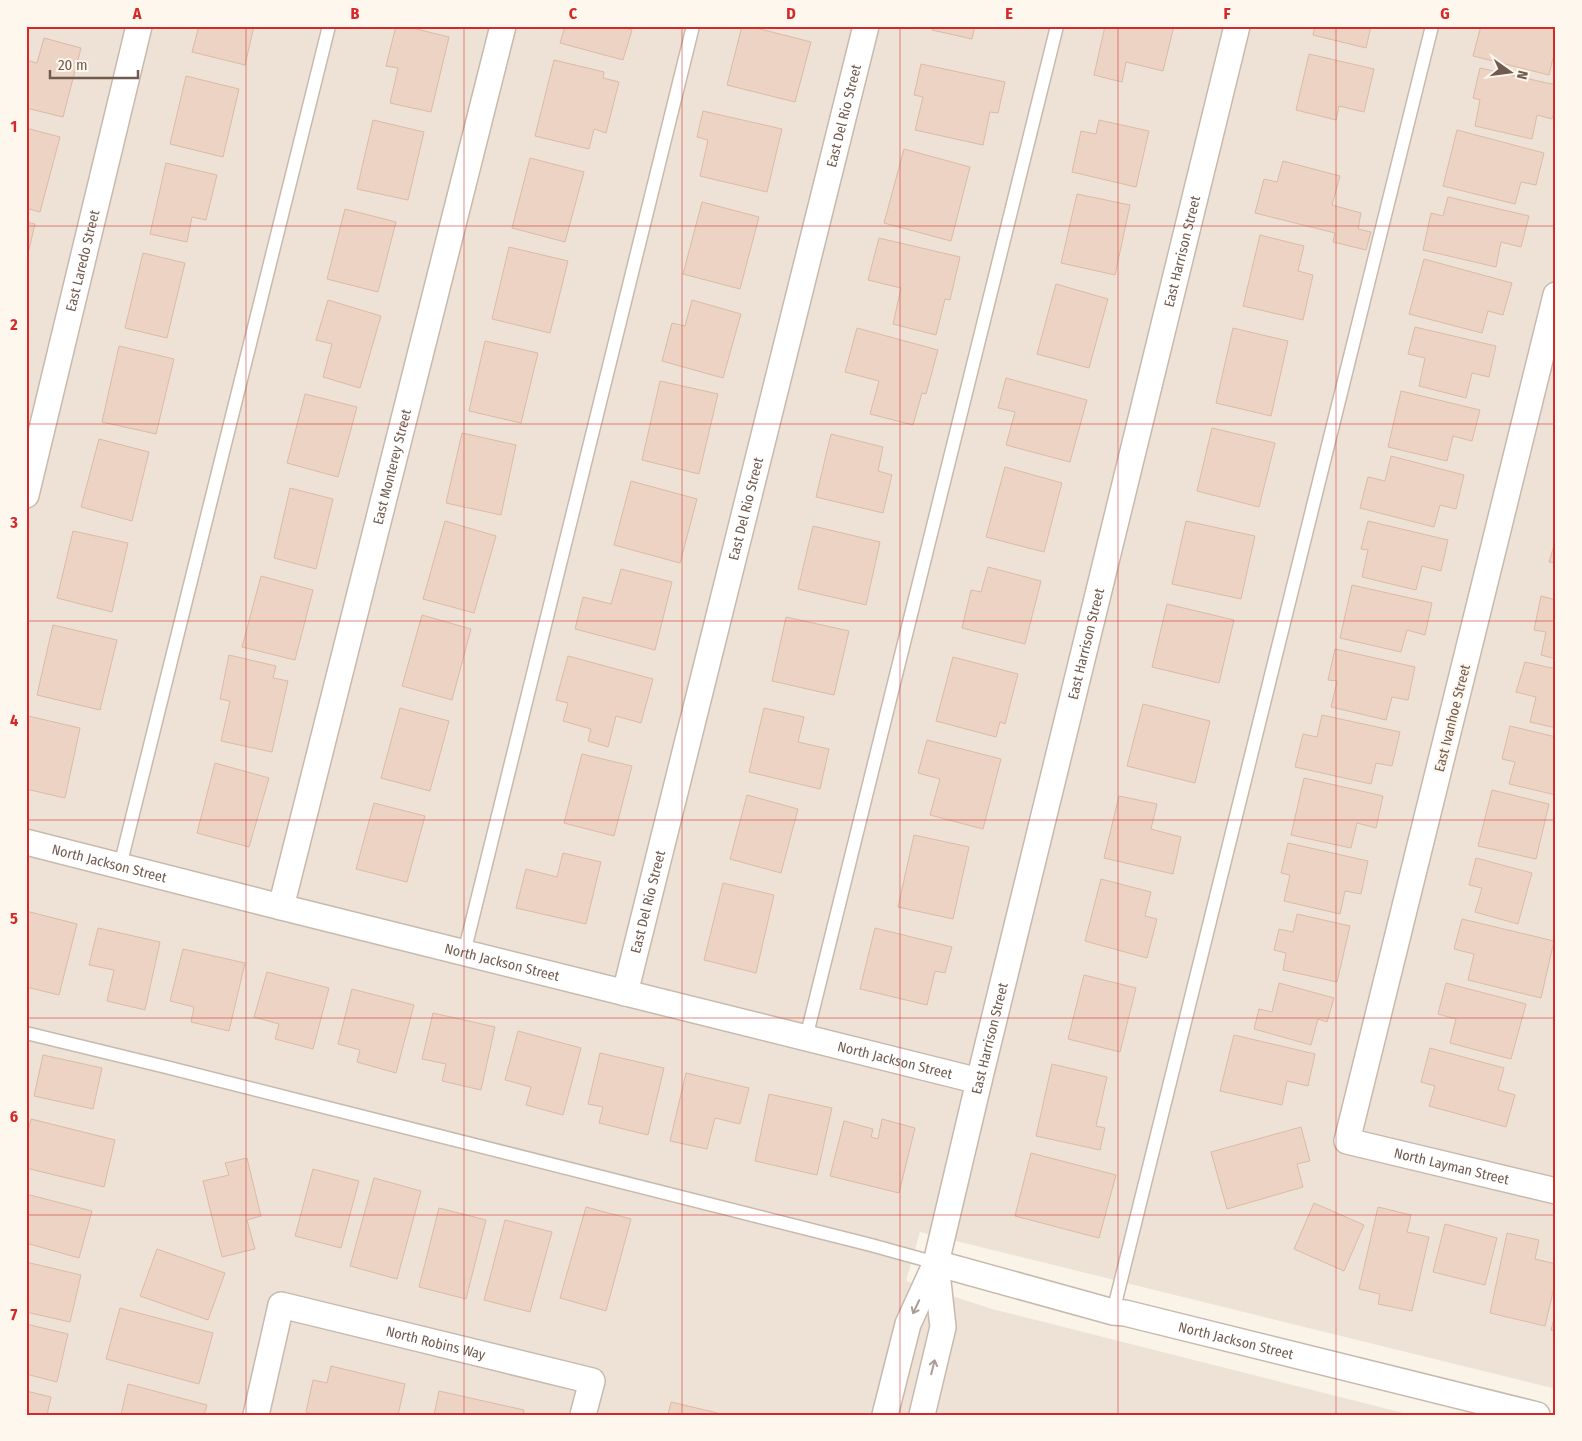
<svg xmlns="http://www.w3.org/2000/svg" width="1582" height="1441" font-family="'Fira Sans Condensed',sans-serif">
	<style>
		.residential { fill: #ede2d5 }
		.building { fill: #ecd3c3; stroke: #dcbaa6 }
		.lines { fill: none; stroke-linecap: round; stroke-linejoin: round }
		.service-casing { stroke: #c8b9ad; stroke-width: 15 }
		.minor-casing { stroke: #c8b9ad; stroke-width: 28 }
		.service { stroke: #fff; stroke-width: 12 }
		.minor { stroke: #fff; stroke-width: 25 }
		.oneway { stroke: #aa9d95 }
		.grid { fill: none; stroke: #d62828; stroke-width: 1; stroke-opacity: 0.55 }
		.labels { text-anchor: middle; stroke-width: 4; stroke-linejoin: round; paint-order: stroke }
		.street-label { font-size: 14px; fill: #715b4f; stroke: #fdf7ee }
		.neatline { fill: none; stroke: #d62828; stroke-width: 2 }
		.grid-label { font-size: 16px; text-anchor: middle; font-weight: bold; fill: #d62828 }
	</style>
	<rect width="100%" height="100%" fill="#faf3e8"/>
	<path class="residential" d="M26 26H1556V1389L920 1232 906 1281 992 1309 1411 1415H26Z"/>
	<path class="building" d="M199 26H254L245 65 192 52Z
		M396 26H404L449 37 431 112 390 103 398 68 386 66Z
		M565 26H619L632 30 623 60 560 43Z
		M742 26H748L811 42 795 102 727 85Z
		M933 26H975L972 39 932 30Z
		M1105 26H1174L1163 71 1126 62 1122 82 1094 75Z
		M1315 26H1371L1366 48 1313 35Z
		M1481 26H1556V54H1554L1549 75 1473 56Z
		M44 38 81 48 63 117 26 108V60L37 63Z
		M1309 54 1374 69 1364 112 1339 106 1336 120 1296 110Z
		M554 60 604 72 603 78 619 82 606 133 594 129 589 149 535 136Z
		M921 64 1005 82 998 113 990 112 983 145 915 130 923 97 914 95Z
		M1480 68 1556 85V103L1552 119 1537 115 1532 139 1475 126 1480 100 1473 98Z
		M186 76 239 89 223 157 170 144Z
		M703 111 782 129 767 192 700 176 708 140 697 137Z
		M373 120 424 132 408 200 357 189Z
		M1099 120 1149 131 1136 187 1072 172 1081 131 1096 134Z
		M26 128 60 137 40 212 26 208Z
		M1457 130 1544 153 1536 185 1521 182 1515 204 1443 186Z
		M904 149 970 167 951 241 884 223Z
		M530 158 584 172 565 242 512 228Z
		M1283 161 1340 176 1332 205 1361 213 1358 229 1371 232 1366 250 1333 242 1335 233 1255 213 1264 179 1277 182Z
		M166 163 217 175 206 220 192 217 187 242 150 234Z
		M1077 194 1130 205 1115 275 1061 263Z
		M1448 197 1529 216 1521 247 1501 242 1496 267 1423 250 1431 213 1443 216Z
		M702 202 759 217 740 289 683 274Z
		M345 209 396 222 378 292 327 279Z
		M26 222 35 224 26 262Z
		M1260 235 1304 246 1298 271 1313 275 1303 320 1243 306Z
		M879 238 960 257 950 300 945 299 936 335 893 324 901 288 868 280Z
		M509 247 568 261 550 333 492 319Z
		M143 253 185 263 167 338 125 328Z
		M1424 259 1512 283 1503 315 1488 311 1482 333 1409 314Z
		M1056 284 1108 299 1089 368 1037 354Z
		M328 300 381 316 360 388 323 377 332 344 316 340Z
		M692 300 741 314 723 378 662 361 672 323 685 326Z
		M1415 327 1496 346 1489 377 1472 373 1466 398 1419 386 1425 358 1408 354Z
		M857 328 938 350 926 394 922 393 913 425 870 414 879 381 845 372Z
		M1233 328 1288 341 1271 416 1216 403Z
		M485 341 538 353 521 423 469 411Z
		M119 346 174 359 156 434 102 422Z
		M1006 378 1087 400 1070 462 1006 445 1015 412 998 408Z
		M660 381 718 394 699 474 642 460Z
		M1401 391 1480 410 1472 441 1453 436 1447 461 1388 447Z
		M305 394 357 407 338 477 287 463Z
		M1212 428 1275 443 1259 507 1197 491Z
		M462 433 516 445 501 515 446 503Z
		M831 434 883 447 878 471 892 475 883 513 816 497Z
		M99 439 149 452 132 521 81 507Z
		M1391 456 1464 475 1456 509 1440 505 1434 527 1360 508 1368 477 1385 481Z
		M1005 467 1062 483 1044 552 986 537Z
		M631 481 697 499 680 563 614 545Z
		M290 488 333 499 316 569 274 558Z
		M445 521 496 536 474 613 423 599Z
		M1186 521 1255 536 1241 599 1172 584Z
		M1368 521 1448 540 1441 571 1422 566 1416 590 1362 577 1368 550 1361 549Z
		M813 526 880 542 866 605 798 589Z
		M73 531 128 543 112 612 57 598Z
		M1556 539V563L1549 562Z
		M988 567 1041 581 1025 644 962 628 971 590 981 592Z
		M621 569 672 582 655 650 575 629 583 597 611 604Z
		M261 576 313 590 295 660 242 647Z
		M1352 585 1432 603 1425 635 1407 630 1401 652 1340 638Z
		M1541 596 1556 600V659L1541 655 1546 632 1534 630Z
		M1167 604 1234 620 1219 683 1152 667Z
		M422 615 471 629 452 700 402 686Z
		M786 617 849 631 834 695 772 681Z
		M53 625 117 640 100 710 37 695Z
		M1335 649 1415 667 1408 700 1392 697 1386 720 1331 707 1337 681 1328 680Z
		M229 655 276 666 273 678 288 681 272 752 221 741 230 701 220 699Z
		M568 656 653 679 641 723 616 716 608 747 588 741 591 729 563 721 568 703 556 700Z
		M953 657 1018 674 1005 724 1000 722 996 737 936 721Z
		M1525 662 1556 669V728L1530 722 1536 697 1516 692Z
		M1143 704 1210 721 1195 783 1127 766Z
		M400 708 449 721 430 791 381 778Z
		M764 708 804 717 798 742 829 749 820 789 749 772Z
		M1322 715 1400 732 1392 766 1376 763 1371 784 1295 767 1303 734 1317 737Z
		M28 716 80 728 65 798 26 789V723Z
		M1510 726 1556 737V795L1509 784 1515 762 1502 759Z
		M927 740 1001 759 983 829 930 815 940 779 918 773Z
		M582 754 632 766 614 836 564 823Z
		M215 763 269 778 249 847 197 833Z
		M1304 778 1383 796 1376 828 1357 823 1351 848 1291 835Z
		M1492 790 1549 804 1536 859 1478 846Z
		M747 795 798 809 781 873 730 859Z
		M1119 796 1157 804 1151 829 1181 837 1173 874 1104 858Z
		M374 803 425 816 407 882 356 869Z
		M914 835 969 847 953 919 898 907Z
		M1288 843 1368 861 1361 894 1345 891 1340 914 1284 901 1290 875 1281 873Z
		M563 853 601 862 586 924 516 908 526 869 557 877Z
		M1476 858 1532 873 1518 924 1475 912 1482 888 1469 885Z
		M1101 879 1151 892 1145 916 1157 919 1147 958 1085 941Z
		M723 883 774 895 756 973 704 960Z
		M26 911 77 924 59 995 26 987Z
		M1297 914 1350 926 1337 982 1283 970 1286 953 1274 950 1279 929 1293 932Z
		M1462 919 1554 941 1541 998 1468 980 1474 954 1454 949Z
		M98 928 160 942 145 1010 107 1001 114 970 89 965Z
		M875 928 952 947 945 973 935 971 927 1005 860 989Z
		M183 949 245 963 229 1031 191 1022 194 1007 170 1001Z
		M267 972 329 988 313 1049 275 1039 279 1024 254 1017Z
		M1084 975 1136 988 1120 1052 1068 1039Z
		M1279 983 1334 998 1327 1022 1318 1019 1311 1045 1254 1029 1259 1009 1272 1012Z
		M1446 983 1526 1004 1511 1059 1450 1043 1456 1019 1438 1014Z
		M352 989 414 1005 396 1073 357 1062 360 1050 338 1044Z
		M433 1013 495 1027 481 1090 442 1081 446 1064 422 1059Z
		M518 1031 581 1048 563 1115 526 1105 531 1087 505 1080Z
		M1234 1035 1315 1054 1308 1086 1287 1081 1282 1105 1220 1091Z
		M1430 1048 1504 1068 1498 1090 1515 1095 1506 1127 1429 1106 1435 1086 1421 1082Z
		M600 1053 664 1068 648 1135 599 1123 603 1107 588 1104Z
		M43 1055 102 1068 93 1109 34 1096Z
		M1052 1064 1107 1077 1096 1126 1105 1128 1100 1150 1036 1136Z
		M686 1073 749 1088 740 1124 715 1118 707 1149 670 1141Z
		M769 1094 832 1108 817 1175 755 1161Z
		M31 1119 115 1140 104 1187 26 1168V1140Z
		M882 1119 915 1128 899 1193 830 1176 844 1121 873 1129 871 1137 878 1139Z
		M1301 1127 1310 1161 1297 1164 1303 1187 1227 1209 1211 1152Z
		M1031 1153 1116 1175 1099 1238 1015 1216Z
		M247 1158 261 1216 247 1220 255 1249 222 1257 203 1181 229 1175 225 1163Z
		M313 1169 359 1181 341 1248 295 1236Z
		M374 1178 421 1191 397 1279 350 1266Z
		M26 1194 92 1211 79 1258 26 1243Z
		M1314 1203 1364 1225 1344 1271 1294 1249Z
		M586 1207 631 1219 606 1311 560 1298Z
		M1378 1207 1411 1215 1407 1232 1429 1237 1412 1311 1378 1304 1380 1294 1359 1289Z
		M439 1208 486 1220 466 1299 419 1287Z
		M505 1220 552 1232 530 1312 484 1300Z
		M1445 1224 1497 1238 1485 1285 1433 1272Z
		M1507 1233 1539 1240 1535 1259 1556 1264V1279L1545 1326 1490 1313Z
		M157 1249 225 1273 208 1320 140 1296Z
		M26 1262 81 1275 70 1322 26 1312Z
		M120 1308 213 1333 199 1384 106 1359Z
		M1556 1312V1332L1551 1330Z
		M26 1324 68 1334 57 1382 26 1374Z
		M331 1366 405 1384 398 1415H317L306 1412 313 1380 327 1383Z
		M128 1384 207 1405 204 1415H121Z
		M26 1391 51 1397 47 1415H26Z
		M439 1391 524 1410 523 1415H434Z
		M671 1402 726 1415H668Z"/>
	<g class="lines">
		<g class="service-casing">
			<path id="service" d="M120 866 329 26
				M464 953 693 26
				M26 1033 166 1067 871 1245 936 1263
				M806 1038 1057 26
				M1113 1312 1432 26"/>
		</g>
		<g class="minor-casing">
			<g id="minor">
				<path id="s1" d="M1556 295 1347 1141 1556 1191"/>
				<path id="s2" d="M26 495 139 26"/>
				<path id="s3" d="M26 842 281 907 979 1081"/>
				<path id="s4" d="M281 907 503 26"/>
				<path id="s5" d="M625 993 866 26"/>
				<path id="s6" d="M936 1263 1113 1312 1125 1313 1537 1415"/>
				<path id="s7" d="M256 1415 281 1305 592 1381 583 1415"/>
				<path id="s8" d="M885 1415 908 1324 936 1263 979 1081 1237 26"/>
				<path d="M922 1415 943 1327 936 1263"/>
			</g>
		</g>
		<use href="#service" class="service"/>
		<use href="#minor" class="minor"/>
	</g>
	<defs><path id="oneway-shaft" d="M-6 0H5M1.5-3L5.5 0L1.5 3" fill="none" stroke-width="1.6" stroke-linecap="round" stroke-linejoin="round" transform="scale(1.25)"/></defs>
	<g class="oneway">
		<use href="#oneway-shaft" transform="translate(916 1307) rotate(115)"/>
		<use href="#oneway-shaft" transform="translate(933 1367) rotate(-76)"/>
	</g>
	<path class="grid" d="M246 26V1415M464 26V1415M682 26V1415M900 26V1415M1118 26V1415M1336 26V1415M26 226H1556M26 424H1556M26 621H1556M26 820H1556M26 1018H1556M26 1215H1556"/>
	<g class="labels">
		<g class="street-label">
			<text dy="5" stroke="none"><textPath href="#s5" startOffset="904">East Del Rio Street</textPath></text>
			<text dy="5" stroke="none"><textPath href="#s8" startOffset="1202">East Harrison Street</textPath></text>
			<text dy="5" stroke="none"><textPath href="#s2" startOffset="241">East Laredo Street</textPath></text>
			<text dy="5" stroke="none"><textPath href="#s4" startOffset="454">East Monterey Street</textPath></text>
			<text dy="5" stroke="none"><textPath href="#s5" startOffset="499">East Del Rio Street</textPath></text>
			<text dy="5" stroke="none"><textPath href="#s8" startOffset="798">East Harrison Street</textPath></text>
			<text transform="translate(1452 718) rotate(-76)" y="5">East Ivanhoe Street</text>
			<text dy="5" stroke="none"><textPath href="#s3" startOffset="86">North Jackson Street</textPath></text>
			<text dy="5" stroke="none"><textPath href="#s5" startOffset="94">East Del Rio Street</textPath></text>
			<text dy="5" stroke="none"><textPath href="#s3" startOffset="491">North Jackson Street</textPath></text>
			<text dy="5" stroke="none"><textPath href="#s8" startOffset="392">East Harrison Street</textPath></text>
			<text dy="5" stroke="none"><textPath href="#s3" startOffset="896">North Jackson Street</textPath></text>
			<text dy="5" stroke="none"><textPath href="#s1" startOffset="979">North Layman Street</textPath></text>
			<text dy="5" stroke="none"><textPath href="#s6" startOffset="310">North Jackson Street</textPath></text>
			<text dy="5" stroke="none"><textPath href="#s7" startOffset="272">North Robins Way</textPath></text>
		</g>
	</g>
	<rect width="1582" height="1441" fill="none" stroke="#fdf7ee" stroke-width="55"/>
	<g transform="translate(1510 72) rotate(104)" stroke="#fdf7ee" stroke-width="4" paint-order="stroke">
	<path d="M0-4L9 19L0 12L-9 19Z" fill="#715b4f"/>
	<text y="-8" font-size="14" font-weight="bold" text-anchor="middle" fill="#715b4f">N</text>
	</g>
	<path d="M50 70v8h88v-8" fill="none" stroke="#715b4f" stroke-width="2.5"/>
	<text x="58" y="70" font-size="15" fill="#715b4f" stroke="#fdf7ee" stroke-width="4" paint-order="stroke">20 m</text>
	<rect x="28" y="28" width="1526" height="1386" class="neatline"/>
	<g class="grid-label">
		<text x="137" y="19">A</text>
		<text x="355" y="19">B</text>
		<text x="573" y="19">C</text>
		<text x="791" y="19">D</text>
		<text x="1009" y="19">E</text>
		<text x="1227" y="19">F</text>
		<text x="1445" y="19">G</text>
		<text x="14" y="132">1</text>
		<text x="14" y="330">2</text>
		<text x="14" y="528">3</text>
		<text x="14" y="726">4</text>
		<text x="14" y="924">5</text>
		<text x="14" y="1122">6</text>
		<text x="14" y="1320">7</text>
	</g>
</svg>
